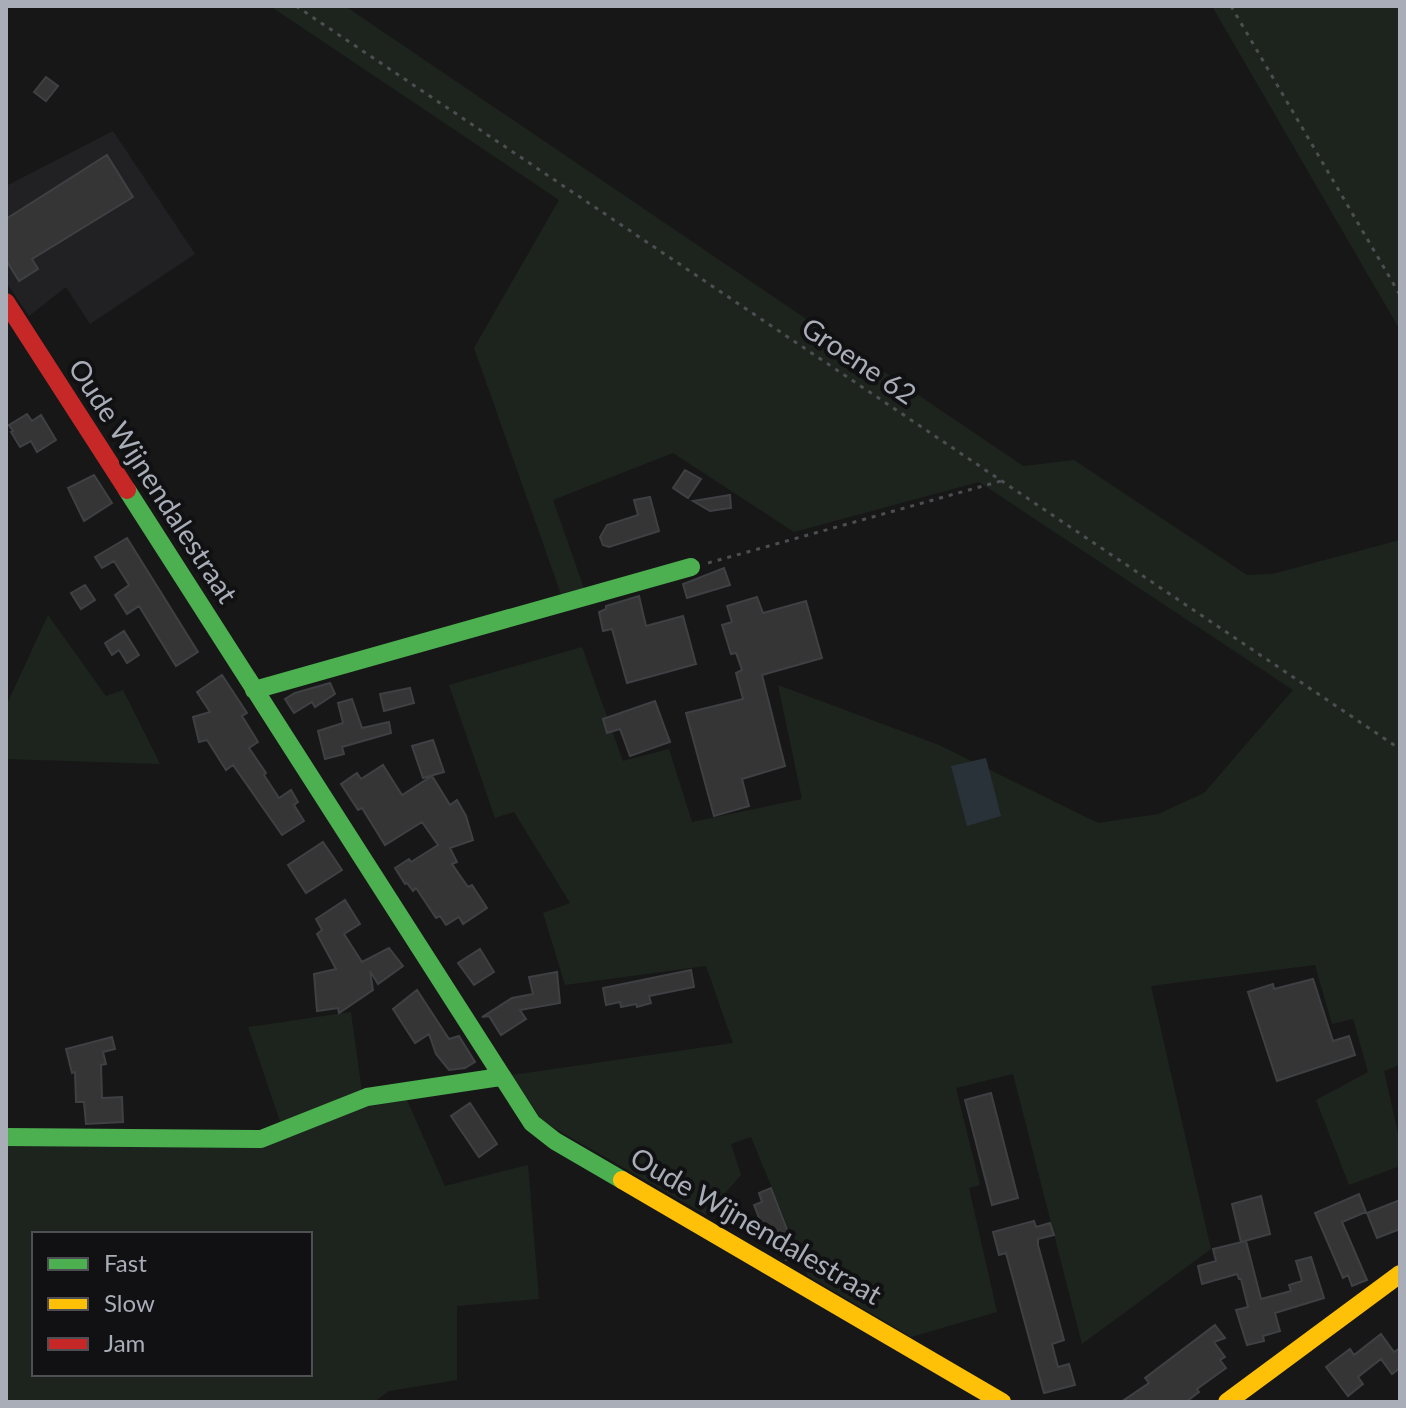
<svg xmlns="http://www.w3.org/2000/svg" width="1406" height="1408" font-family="Lato,sans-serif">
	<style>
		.built { fill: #212123 }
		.green { fill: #1d241e; fill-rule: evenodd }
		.water { fill: #2a3239 }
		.building { fill: #353536; stroke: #3f4043; stroke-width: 2 }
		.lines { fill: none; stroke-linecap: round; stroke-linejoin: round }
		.path { stroke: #4d4e52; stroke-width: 3; stroke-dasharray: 4 6; stroke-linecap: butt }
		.fast { stroke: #4caf50; stroke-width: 18 }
		.slow { stroke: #ffc107; stroke-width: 18 }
		.jam { stroke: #c62828; stroke-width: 18 }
		.labels { text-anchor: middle; stroke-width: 8; stroke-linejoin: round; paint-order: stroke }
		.street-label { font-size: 28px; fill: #a8adb8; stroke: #111113 }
	</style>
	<rect width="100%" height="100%" fill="#171717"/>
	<path class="built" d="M113 131 195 254 90 324 66 287 29 316 6 282V186Z"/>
	<path class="green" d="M270 6H345L1023 466 1074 460 1247 575 1272 574 1400 540V1065L1384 1071 1400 1142V1166L1349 1185 1316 1100 1368 1072 1353 1019 1332 1024 1315 965 1151 986 1211 1249 1082 1344 1013 1074 956 1088 980 1185 969 1188 997 1312 911 1337 808 1276 751 1137 731 1144 741 1175 706 1215 542 1121 512 1075 733 1043 706 966 565 985 543 913 570 903 514 812 495 818 449 685 582 647 623 761 669 749 692 822 802 799 778 685 939 745 1098 823 1158 814 1204 793 1293 690 979 482 794 532 673 453 553 500 586 594 563 600 474 348 559 200Z
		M1212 6H1400V330Z
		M48 615 106 696 123 690 160 764 6 759V706Z
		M351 1012 362 1092 281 1124 248 1027Z
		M407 1100 445 1186 528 1165 539 1299 457 1306V1380L389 1391 374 1402H6V1143L246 1147 355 1109ZM34 1234H310V1374H34Z"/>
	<path class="water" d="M986 758 1001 816 967 826 951 766Z"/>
	<path class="building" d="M46 77 58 86 46 101 34 92Z
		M107 155 133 197 32 259 38 269 19 281 6 260V219Z
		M27 414 32 421 41 415 56 440 37 452 31 441 20 447 11 432 13 431 9 425Z
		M685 470 701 479 688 498 673 488Z
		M94 475 112 503 84 521 68 488Z
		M730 495 731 508 710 511 693 501Z
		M650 497 659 531 609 547 603 545 600 537 607 525 638 515 634 500Z
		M127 538 198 652 176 666 139 606 127 614 115 595 129 585 114 561 102 568 95 557Z
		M724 568 730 585 687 598 683 584Z
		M85 585 95 600 81 609 71 593Z
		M639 596 646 626 683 616 696 664 627 683 612 629 603 631 599 612 606 609V606Z
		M757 597 763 613 806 601 822 658 762 675 785 766 742 779 749 806 714 816 686 713 743 699 736 673 742 670 736 653 731 654 722 625 732 622 727 606Z
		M124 631 139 655 127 663 119 650 112 655 105 643Z
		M222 675 247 713 242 716 258 742 249 748 266 773 264 775 279 798 291 790 298 802 294 805 304 821 282 835 233 765 226 770 207 740 199 742 193 717 210 712 197 692Z
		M330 683 335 694 315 707 312 702 294 713 285 699 295 693Z
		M410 688 414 703 384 711 380 694Z
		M352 699 362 728 389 722 391 733 342 747 344 754 325 759 318 731 343 723 338 703Z
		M655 701 670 742 630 756 620 729 607 733 603 719Z
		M433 740 444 772 423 778 412 746Z
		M383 765 402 795 432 776 450 805 457 800 466 816 473 840 450 848 457 862 452 864 468 887 472 885 487 908 463 924 459 917 446 925 440 916 436 918 416 888 413 891 407 883 405 884 395 868 409 859 411 862 438 845 422 822 385 845 362 808 358 810 341 784 357 773 361 779Z
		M323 842 342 870 306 893 288 865Z
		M345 900 360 924 344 934 362 962 389 948 403 966 378 984 370 971 373 990 339 1013 338 1008 317 1011 314 974 336 969 317 934 322 930 316 919Z
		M480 949 494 972 474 985 458 963Z
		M691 970 694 987 649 996 651 1003 637 1007 636 1004 621 1007 620 1002 606 1005 603 988Z
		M557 972 560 1003 520 1010 526 1019 501 1035 489 1016 482 1017 512 998 533 994 529 977Z
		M1313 979 1333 1041 1349 1036 1355 1055 1277 1081 1248 992 1273 984 1274 989Z
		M417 990 449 1039 459 1036 475 1062 465 1068 449 1070 436 1054 429 1034 415 1043 393 1009Z
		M112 1037 115 1049 103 1052 106 1064 101 1065 102 1098 122 1097 123 1122 86 1124 84 1102H76L75 1072 72 1073 66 1049Z
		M991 1093 1018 1198 992 1205 965 1100Z
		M470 1103 497 1144 479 1157 451 1116Z
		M771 1188 797 1255 786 1260 778 1241 773 1243 771 1239 767 1238 754 1205 762 1202 759 1193Z
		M1359 1194 1366 1212 1342 1222 1367 1280 1352 1286 1348 1275 1343 1278 1315 1213Z
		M1261 1196 1270 1234 1241 1242 1232 1204Z
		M1400 1200V1229L1377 1238 1367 1213Z
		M1034 1221 1036 1227 1050 1223 1054 1235 1038 1239V1245L1064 1340 1052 1344 1058 1367 1069 1364 1075 1385 1044 1393 1006 1253 999 1255 993 1232Z
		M1246 1241 1261 1299 1291 1291 1289 1285 1302 1281 1296 1261 1311 1257 1324 1298 1275 1313 1280 1331 1263 1336 1264 1341 1247 1345 1236 1310 1248 1307 1241 1279H1239L1237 1274 1202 1284 1198 1266 1216 1261 1213 1249Z
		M1215 1325 1225 1338 1214 1342 1225 1357 1220 1360 1226 1368 1197 1389 1199 1392 1186 1402H1121L1149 1383 1145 1378Z
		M1381 1334 1394 1352 1400 1348V1368L1392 1374 1381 1359 1358 1377 1363 1384 1348 1396 1326 1367 1350 1349 1354 1355Z"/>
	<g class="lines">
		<path class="path" d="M296 6 1400 749
			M1231 6 1400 295
			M708 563 1001 481"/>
		<path class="fast" d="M127 490 532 1123 555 1141 622 1180
			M254 690 691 567
			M6 1137 261 1139 367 1097 500 1077"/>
		<path class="slow" d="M622 1180 1002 1402
			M1227 1402 1400 1274"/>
		<path class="jam" d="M6 302 127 490"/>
	</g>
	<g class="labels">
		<g class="street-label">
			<text transform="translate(859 361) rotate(34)" y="10">Groene 62</text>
			<text transform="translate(153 481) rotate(57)" y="10">Oude Wijnendalestraat</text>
			<text transform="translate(756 1226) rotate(30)" y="10">Oude Wijnendalestraat</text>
		</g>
	</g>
	<rect width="1406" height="1408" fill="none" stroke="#a8adb8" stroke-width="16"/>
	<rect x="32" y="1232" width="280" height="144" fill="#111113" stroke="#4d4f55" stroke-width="2"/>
	<rect x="48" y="1258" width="40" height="12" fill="#4caf50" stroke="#4d4f55" stroke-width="2"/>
	<text x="104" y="1272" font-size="24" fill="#a8adb8">Fast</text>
	<rect x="48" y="1298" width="40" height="12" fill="#ffc107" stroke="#4d4f55" stroke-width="2"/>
	<text x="104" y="1312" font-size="24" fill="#a8adb8">Slow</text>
	<rect x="48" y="1338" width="40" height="12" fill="#c62828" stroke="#4d4f55" stroke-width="2"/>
	<text x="104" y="1352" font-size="24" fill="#a8adb8">Jam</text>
</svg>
